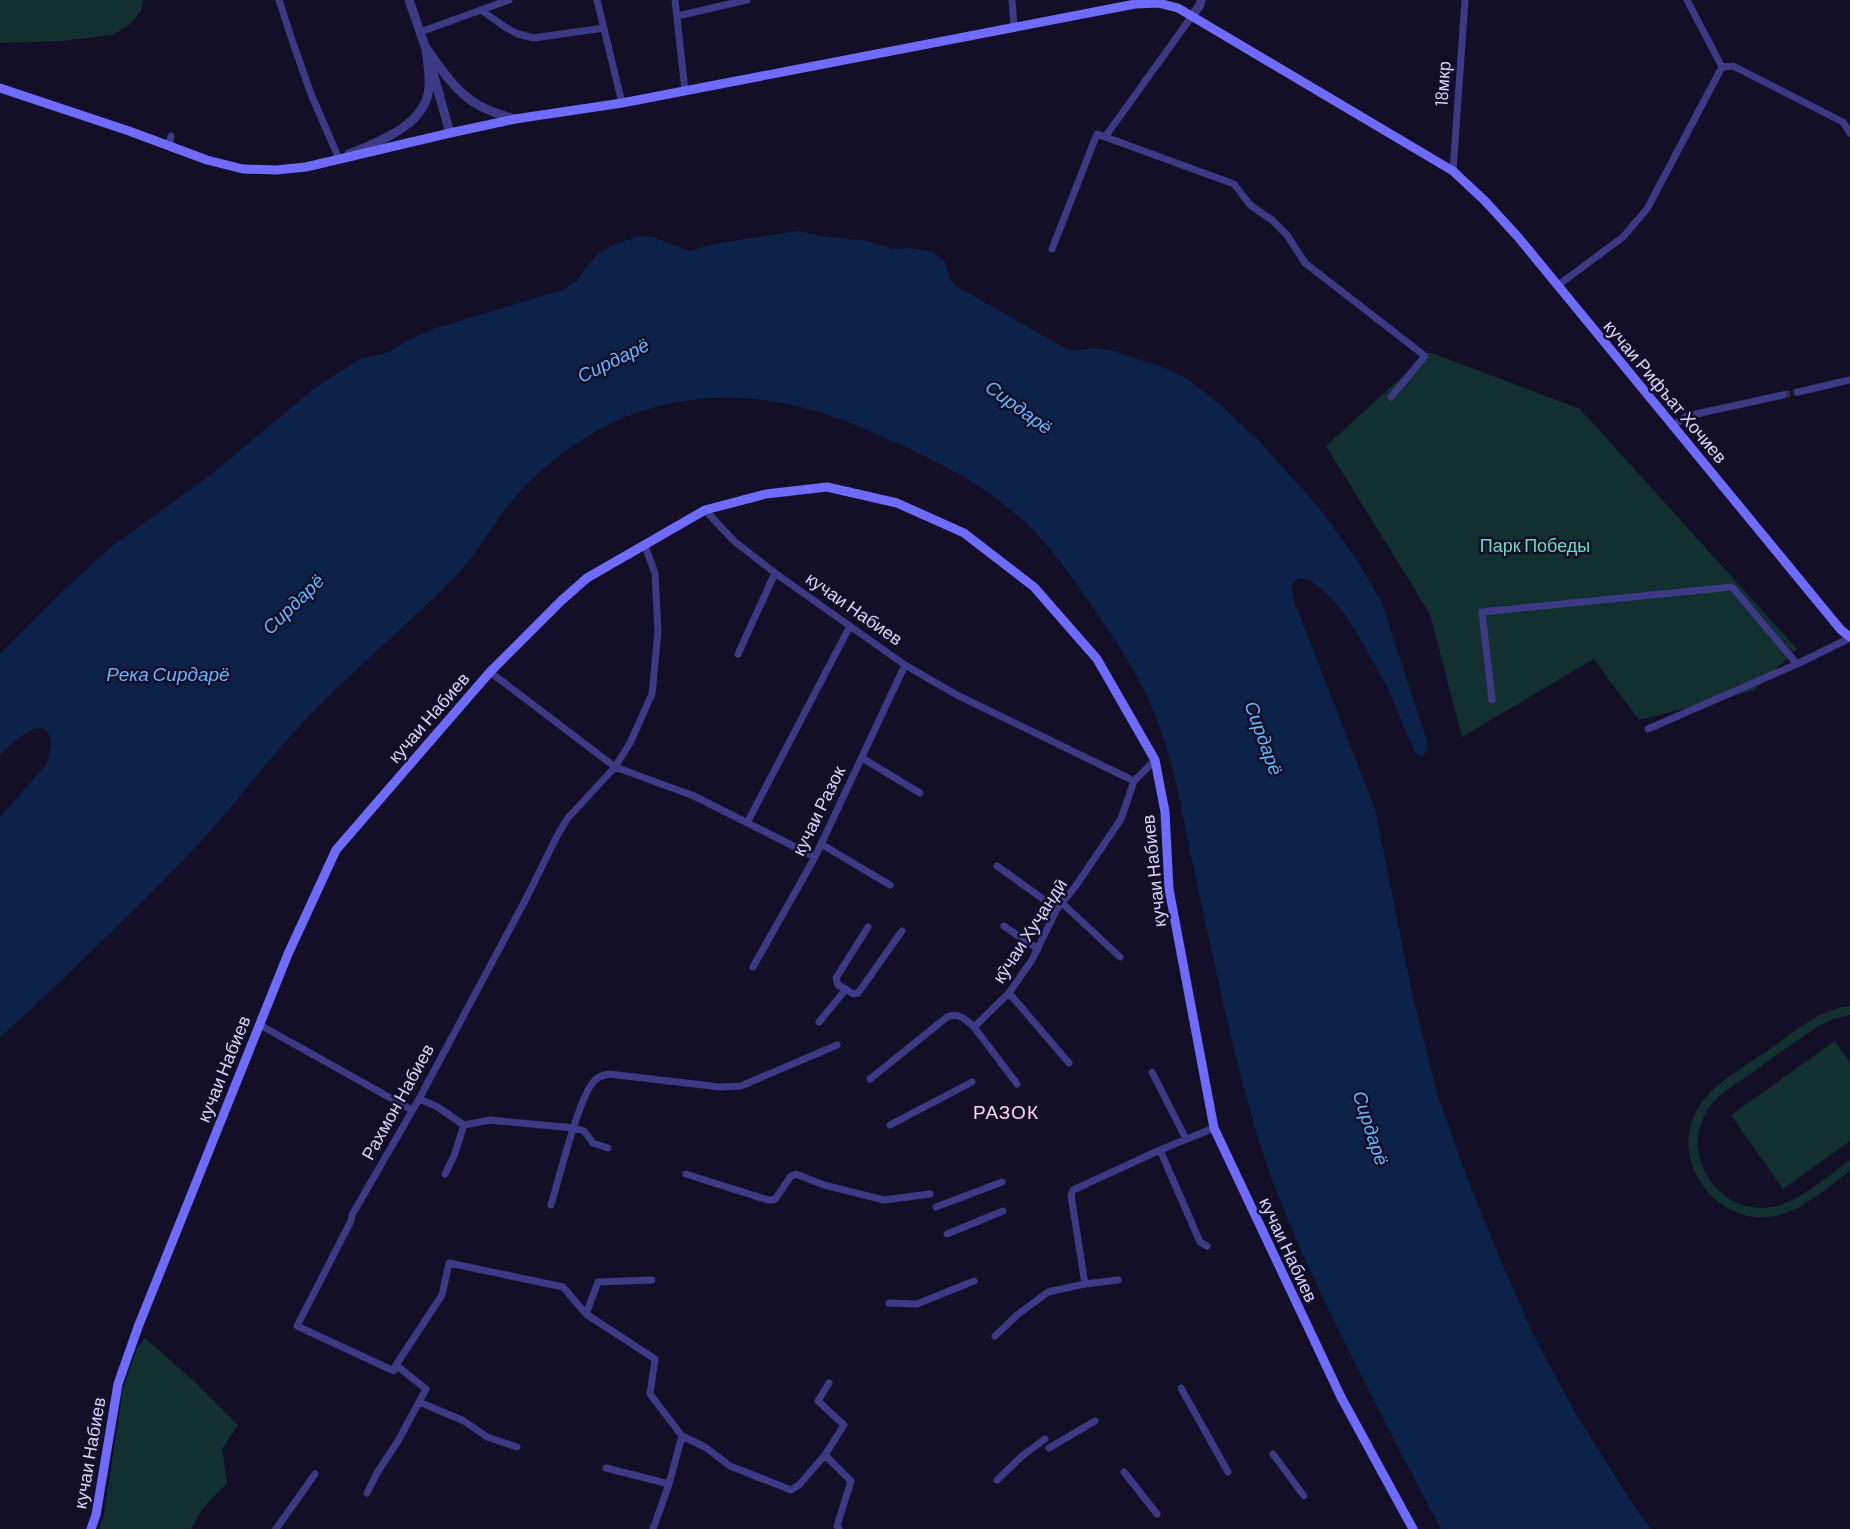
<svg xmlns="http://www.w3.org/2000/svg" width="1850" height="1529" font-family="Barlow,sans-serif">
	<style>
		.green { fill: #12302f }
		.water { fill: #0c2248 }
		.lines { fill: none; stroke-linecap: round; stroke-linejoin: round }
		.minor-tunnel { stroke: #312d47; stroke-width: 7; stroke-dasharray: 7 3.5; stroke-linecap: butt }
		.minor { stroke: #3d3a85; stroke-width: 7 }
		.tertiary { stroke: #3d3a85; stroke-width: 9 }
		.secondary { stroke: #6f6bff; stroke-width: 9 }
		.labels { text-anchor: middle; stroke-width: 5; stroke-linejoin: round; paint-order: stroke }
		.street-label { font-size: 18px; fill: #d9d4ff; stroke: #130f26 }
		.park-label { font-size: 18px; fill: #5fe0c0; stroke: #130f26 }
		.water-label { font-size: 19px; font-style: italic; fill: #62b6ff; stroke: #130f26 }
		.neighbourhood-label { font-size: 19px; letter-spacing: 1px; fill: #ffd6f0; stroke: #130f26 }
	</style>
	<rect width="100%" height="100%" fill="#130f26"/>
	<path class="green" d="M0 0H143L141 11 128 26 112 35 62 41 0 43Z
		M1429 352 1580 409 1797 649 1753 691 1639 720 1594 659 1462 737 1430 614 1326 446Z
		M1850 1006V1015L1833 1019 1817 1027C1795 1042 1773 1057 1752 1073 1736 1084 1719 1093 1708 1109 1678 1155 1719 1216 1772 1207 1799 1202 1828 1176 1850 1160V1171C1828 1187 1803 1210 1776 1216 1715 1228 1665 1157 1700 1105 1716 1081 1751 1063 1774 1046 1798 1029 1820 1009 1850 1006Z
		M1835 1041 1850 1062V1141L1783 1189 1731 1115Z
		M145 1338 196 1383 238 1425 222 1449 227 1483 203 1508 191 1529H99L104 1514 123 1388 137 1348Z"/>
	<path class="water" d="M798 231 827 237 868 241 892 249 912 248 933 252 944 261 950 279 956 286 1065 348 1073 351 1094 348 1114 351 1170 370 1187 379 1221 405 1260 442 1320 509 1355 557 1382 603 1427 741 1428 749 1423 756 1419 755 1415 752C1406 733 1399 714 1391 695 1386 684 1379 673 1373 662 1358 634 1344 608 1320 588 1315 583 1304 575 1296 580 1289 585 1293 594 1294 601L1375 809 1413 997 1438 1097 1470 1185 1501 1261 1534 1336 1574 1411 1636 1509 1651 1529H1441C1407 1465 1373 1400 1341 1335 1312 1276 1284 1217 1264 1156 1233 1060 1214 959 1192 861 1183 817 1176 773 1161 731 1148 692 1127 657 1104 624 1081 590 1059 556 1030 527 981 479 915 450 853 424 760 386 659 386 574 445 548 463 523 485 504 511 487 534 473 559 453 579 407 625 357 667 312 713 269 757 234 807 192 851 156 889 118 926 80 962 54 988 28 1013 0 1037V817L46 765C50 756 53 743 49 734 39 714 9 747 0 755V654L63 591 111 547 213 473 316 387 360 359 390 352 410 339 436 328 565 289 578 280 588 265 599 253 611 246 639 236 653 237 689 251 713 244Z"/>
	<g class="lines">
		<path class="minor-tunnel" d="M1783 395 1798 392"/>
		<path class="minor" d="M279 0 293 43 311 94 339 159
			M597 0 622 103
			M675 0 685 90
			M1012 0 1014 27
			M481 10 505 27 518 34 533 38 604 28
			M677 16 747 0
			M420 32 509 0
			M1722 67 1733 66 1843 122 1850 133
			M1105 137 1192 16
			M169 145 171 136
			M1453 171 1465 0
			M1052 249 1097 134 1234 184 1250 205 1272 220 1287 235 1305 263 1425 356 1391 397
			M1557 286 1623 237 1647 209 1722 67 1687 0
			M1798 392 1850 380
			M1672 426 1687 416 1783 395
			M705 510 734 541 775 573 905 665 957 695 1134 781
			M738 654 775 573
			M490 672 615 767 694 796 815 857
			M1492 700 1482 612 1732 587 1797 664 1850 638
			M1648 729 1797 664
			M862 758 920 793
			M747 823 850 626
			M821 844 890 885
			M997 866 1057 909
			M1063 904 1120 957
			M1004 926 1038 949
			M753 967 815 857 905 665
			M846 989 853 994 858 993 902 931
			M1009 993 1069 1063
			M819 1022 846 989 838 985 836 978 868 927
			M260 1025 412 1110
			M974 1027 1017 1084
			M1152 1072 1186 1139
			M870 1079 947 1017C959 1012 965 1019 974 1027L1009 993 1032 960 1057 909 1075 887 1121 819 1134 781 1155 760
			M419 1099 436 1106 464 1125 490 1120 574 1128 584 1131 593 1143 608 1148
			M890 1125 972 1082
			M1160 1150 1200 1242 1207 1246
			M445 1174 454 1156 464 1125
			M686 1174 768 1200H773L776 1198 791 1176 796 1174 824 1185 884 1200 930 1194
			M551 1205C559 1179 579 1095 595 1080 599 1076 604 1075 609 1074L720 1087 741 1086 837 1045
			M936 1207 1002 1182
			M947 1234 1003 1211
			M1085 1284 1118 1280
			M889 1303 917 1304 974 1281
			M586 1314 598 1282 652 1280
			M995 1336 1017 1315 1048 1292 1085 1284 1071 1195 1073 1190 1160 1150 1214 1128
			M396 1365 394 1371 297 1326 351 1221 352 1215 419 1099 528 895 556 838 567 819 615 767 630 743 652 694 658 632 655 573 645 546
			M1181 1388 1228 1472
			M419 1402 464 1421 487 1437 517 1447
			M1049 1448 1095 1421
			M1273 1454 1304 1496
			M825 1455 844 1425 818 1401 829 1383
			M606 1468 669 1484 682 1436
			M1124 1472 1157 1514
			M997 1480 1022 1456 1045 1439
			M367 1493 377 1473 398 1441 426 1389 396 1365 442 1295 449 1263 563 1287 586 1314 655 1359 650 1394 682 1436 705 1447 730 1466 791 1490 799 1485 825 1455 851 1481 837 1526 839 1529
			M276 1529 315 1474
			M653 1529 669 1484"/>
		<path class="tertiary" d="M409 0 427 52
			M1192 16 1200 5 1201 0
			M426 48C439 66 453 88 472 101 485 110 500 115 515 119
			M432 69 450 133
			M349 154C378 142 427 125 429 87 430 74 427 61 426 48"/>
		<path class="secondary" d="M0 88 129 131 207 160 243 169 276 170 306 167 450 133 515 119 622 103 1135 4 1158 3 1178 8 1453 171 1485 201 1518 237 1841 630 1850 637
			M91 1529 96 1515 118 1384 138 1327 288 954 336 850 490 672 562 600 587 578 705 510 766 494 827 487 897 503 964 533 1034 587 1097 659 1155 760 1165 812 1169 889 1214 1128 1341 1397 1413 1529"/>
	</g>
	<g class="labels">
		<g class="street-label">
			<text transform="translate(1443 84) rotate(-86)" y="6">18мкр</text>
			<text transform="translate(1665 392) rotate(50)" y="6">кучаи Рифъат Хочиев</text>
			<text transform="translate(854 609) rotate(35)" y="6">кучаи Набиев</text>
			<text transform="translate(429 718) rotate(-49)" y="6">кучаи Набиев</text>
			<text transform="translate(819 811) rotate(-64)" y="6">кучаи Разок</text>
			<text transform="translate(1154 871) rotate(-96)" y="6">кучаи Набиев</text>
			<text transform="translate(1030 931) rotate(-57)" y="6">кӯчаи Хуҷандӣ</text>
			<text transform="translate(224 1069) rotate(-68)" y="6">кучаи Набиев</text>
			<text transform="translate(398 1102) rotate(-61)" y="6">Рахмон Набиев</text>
			<text transform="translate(1288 1250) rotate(65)" y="6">кучаи Набиев</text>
			<text transform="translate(90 1453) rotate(-80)" y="6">кучаи Набиев</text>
		</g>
		<g class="park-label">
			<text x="1535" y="552">Парк Победы</text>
		</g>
		<g class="water-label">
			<text transform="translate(613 360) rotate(-26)" y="7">Сирдарё</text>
			<text transform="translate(1019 407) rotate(36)" y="7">Сирдарё</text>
			<text transform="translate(293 604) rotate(-44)" y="7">Сирдарё</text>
			<text x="168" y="681">Река Сирдарё</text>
			<text transform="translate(1264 738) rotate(70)" y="7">Сирдарё</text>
			<text transform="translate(1371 1128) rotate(72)" y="7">Сирдарё</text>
		</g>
		<g class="neighbourhood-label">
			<text x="1006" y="1119">РАЗОК</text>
		</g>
	</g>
</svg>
